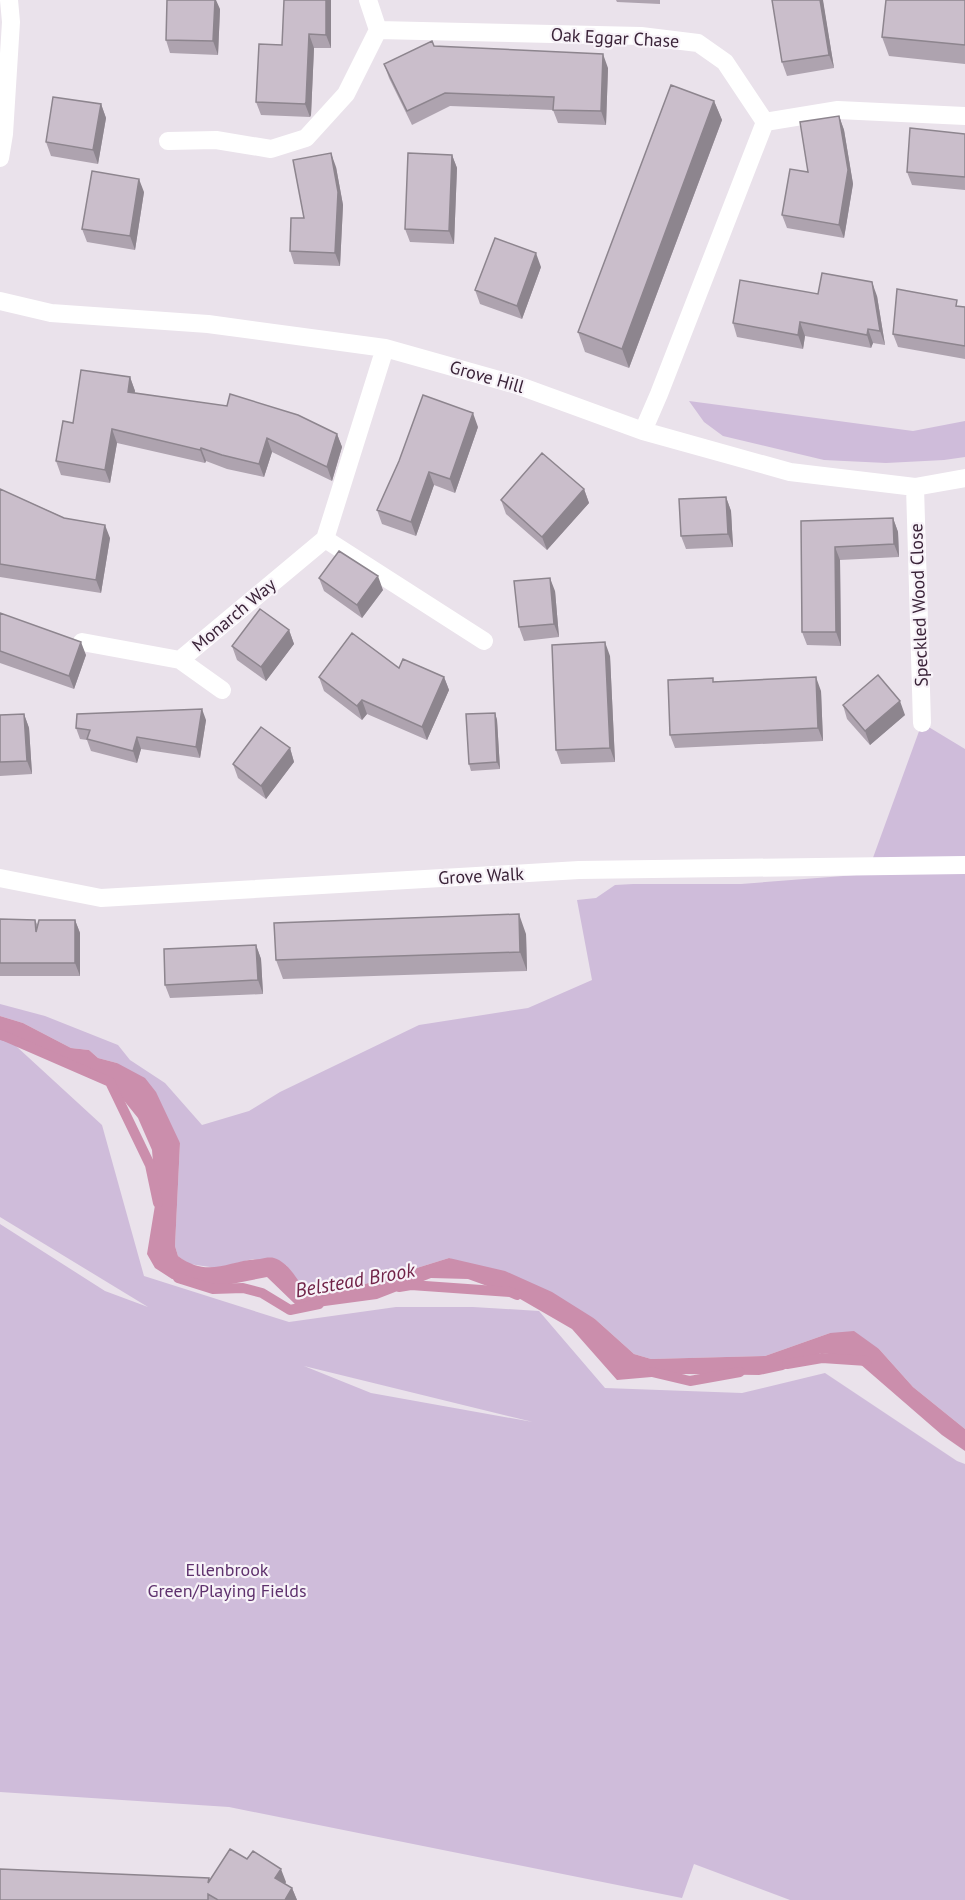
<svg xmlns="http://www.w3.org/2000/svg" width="965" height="1900" font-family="'PT Sans',sans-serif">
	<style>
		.green { fill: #cfbcda; fill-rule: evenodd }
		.water { fill: #cb8eac }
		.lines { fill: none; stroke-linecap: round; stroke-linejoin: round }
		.stream { stroke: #cb8eac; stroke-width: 10 }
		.street { stroke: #fff; stroke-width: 18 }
		.secondary { stroke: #fff; stroke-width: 18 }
		.wall { fill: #aea3af }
		.shaded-wall { fill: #8d858e }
		.building { fill: #cabecb; stroke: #8d858e; stroke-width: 1.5 }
		.labels { text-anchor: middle; stroke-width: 4.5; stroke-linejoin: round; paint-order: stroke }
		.street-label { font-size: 18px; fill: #3a2338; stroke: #f7f2f8 }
		.park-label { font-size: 18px; fill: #5e316d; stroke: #f7f2f8 }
		.water-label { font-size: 20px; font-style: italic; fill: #712348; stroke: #f7f2f8 }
	</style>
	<rect width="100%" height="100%" fill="#eae2eb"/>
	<path class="green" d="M689 401 913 431 965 421V457L944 460 886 463 824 460 723 436 704 422Z
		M922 723 965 749V1429L913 1387 879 1349 830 1333 765 1356 651 1359 634 1354 595 1319 449 1258 362 1285 329 1288 301 1285 286 1265 253 1259 217 1268 189 1264 178 1256 175 1246 180 1143 117 1063 98 1058 89 1050 71 1048 23 1023 0 1016V1004L45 1016 118 1045 130 1060 165 1083 202 1125 249 1111 280 1092 419 1025 528 1008 592 980 577 900 596 898 615 885 633 884H741L947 868 870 866Z
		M0 1035H4L102 1125 144 1276 289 1322 396 1307H473L539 1311 605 1388 742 1393 825 1373 957 1461 965 1464V1900H790L694 1864 682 1898 229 1807 0 1792V1224L105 1291 148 1307 0 1217ZM304 1366 533 1422 371 1393Z"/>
	<path class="water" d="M0 1016 23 1023 71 1048 89 1050 98 1058 117 1063 145 1078 156 1092 180 1143 175 1246 178 1256C209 1279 228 1260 260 1259 264 1258 270 1257 274 1258 287 1262 294 1275 301 1284L329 1288 362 1285 449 1258 505 1271 552 1292 595 1319 634 1354 651 1359 765 1356 830 1333 854 1331 879 1349 913 1387 965 1429V1451L942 1435 852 1357 821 1353 783 1370 759 1375 686 1374 617 1380 572 1329 515 1296 468 1279 431 1278 377 1299 310 1308 295 1304 267 1277 216 1287 172 1279 155 1268 147 1254 156 1199 152 1150 138 1118 117 1092 96 1077 48 1052 0 1040Z"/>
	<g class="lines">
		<path class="stream" d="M0 1034 110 1082 150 1165 158 1203
			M178 1278 213 1289 243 1288 262 1293 290 1310 319 1304
			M399 1287 411 1285 510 1292 517 1295
			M787 1364 822 1358 867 1361
			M652 1372 690 1381 740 1372"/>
		<path class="street" d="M368 0 378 30 641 36 698 43 725 62 765 122 659 394 643 431
			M765 122 838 110 965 116
			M168 141 216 140 271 149 306 138 346 94 378 30
			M0 301 51 313 208 324 385 348 517 385 643 431 790 472 915 487 965 478
			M915 487 922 723
			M325 539 484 641
			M82 642 180 660 325 539 385 348
			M180 660 222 690
			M0 878 101 898 579 870 965 865"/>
		<path class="secondary" d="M0 158 4 134 11 22 9 0"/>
	</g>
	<path class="wall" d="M331 0V48H314L311 115 310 117 261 115 256 102 282 45Z
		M616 0H660V4L617 2Z
		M965 0V64L889 56 882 37Z
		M823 2 834 68 787 76 782 62Z
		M220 9 218 55 170 53 166 40Z
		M434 46 608 68 606 125 558 123 553 110 450 106 412 125 389 78 384 64Z
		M714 101 722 120 629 368 585 352 578 332Z
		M101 104 106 118 98 164 51 156 46 142Z
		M839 116 844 130 853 184 844 238 787 228 782 215 808 172Z
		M965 134V190L912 185 907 172Z
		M452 155 457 168 454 244 410 242 405 229Z
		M336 167 343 205 340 266 294 264 290 251 304 218Z
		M144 192 135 250 87 242 82 229Z
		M541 267 522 319 480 304 475 290Z
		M818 294 877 296 885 345 873 343 871 348 805 336 803 349 737 337 733 323Z
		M960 306 965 307V359L898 347 893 334Z
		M130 377 135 391 134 393 337 434 342 447 332 481 272 452 264 477 227 469 206 461 205 463 117 443 110 483 61 475 56 461 73 423Z
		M478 427 455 493 434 485 416 536 382 524 377 510Z
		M0 489 110 538 101 593 0 577Z
		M584 489 589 503 547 550 506 514 501 500Z
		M726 497 731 511 733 547 686 549 681 536Z
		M893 518 898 532 899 557 840 560 841 646 807 645 802 632 801 521Z
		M319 578 383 590 362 618 324 591Z
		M555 591 559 637 524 641 519 627Z
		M0 613 86 655 74 689 0 663Z
		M289 630 294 644 266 681 237 660 232 646Z
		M610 656 615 762 561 764 556 750Z
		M399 668 444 677 449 690 427 740 367 714 362 720 324 691 319 677Z
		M715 681 821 691 823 741 675 748 670 735Z
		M843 705 905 715 870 745 847 719Z
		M495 713 497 720 500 769 471 771 469 764Z
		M24 714 29 728 32 774 0 776V715Z
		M206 720 200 758 141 749 137 763 91 751 87 740 80 739 76 728Z
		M290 748 294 762 266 799 238 778 233 764Z
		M0 919 35 920 38 926 75 920 80 933V976H0Z
		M526 934 527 971 283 979 276 960Z
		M256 945 261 959 263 994 170 998 165 985Z
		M210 1881 286 1882 285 1884 292 1888 297 1900H0Z"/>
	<path class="shaded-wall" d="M215 0H216L220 9 218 55 213 41Z
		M326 0H331V48L326 35Z
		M820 0H823L834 68 829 55Z
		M309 34 314 48 311 115 310 117 305 104Z
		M603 54 608 68 606 125 601 111Z
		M714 101 722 120 629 368 622 349Z
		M101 104 106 118 98 164 93 150Z
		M839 116 844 130 853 184 844 238 839 225Z
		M331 153 336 167 343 205 340 266 335 253Z
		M452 155 457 168 454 244 449 231Z
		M139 179 144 192 135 250 130 236Z
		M536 253 541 267 522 319 517 306Z
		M872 282 877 296 885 345 880 331Z
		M800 322 805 336 803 349 798 335Z
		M868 329 873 343 871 348 867 335Z
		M130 377 135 391 132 406 128 392Z
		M473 413 478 427 455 493 450 479Z
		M112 429 117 443 110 483 105 470Z
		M337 434 342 447 332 481 327 467Z
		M267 438 272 452 264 477 259 464Z
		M201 448 206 461 205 463 200 450Z
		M429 472 434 485 416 536 411 522Z
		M584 489 589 503 547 550 542 537Z
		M726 497 731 511 733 547 728 534Z
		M893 518 898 532 899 557 894 544Z
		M105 525 110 538 101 593 96 580Z
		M835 547 840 560 841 646 836 632Z
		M378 576 383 590 362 618 357 605Z
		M550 578 555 591 559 637 554 624Z
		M289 630 294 644 266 681 261 667Z
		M81 642 86 655 74 689 69 676Z
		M605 642 610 656 615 762 610 748Z
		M444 677 449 690 427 740 422 727Z
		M816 677 821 691 823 741 818 728Z
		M362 700 367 714 362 720 357 706Z
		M900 701 905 715 870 745 865 731Z
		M202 709 206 720 200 758 196 747Z
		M495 713 497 720 500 769 497 762Z
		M24 714 29 728 32 774 27 761Z
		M137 737 141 749 137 763 133 751Z
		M290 748 294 762 266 799 261 786Z
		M519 914 526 934 527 971 520 952Z
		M75 920 80 933V976L75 963Z
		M256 945 261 959 263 994 258 980Z
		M281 1869 286 1882 280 1891 275 1878Z
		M292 1888 297 1900H285Z"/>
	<path class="building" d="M167 0H215L213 41 166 40Z
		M284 0H326V35L309 34 306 102 305 104 256 102 259 44 282 45Z
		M772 0H820L829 55 782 62Z
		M886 0H965V45L882 37Z
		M432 41 434 46 603 54 601 111 553 110 554 97 445 93 407 111 384 64Z
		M671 85 714 101 622 349 578 332Z
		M53 97 101 104 93 150 46 142Z
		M839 116 848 170 839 225 782 215 790 169 808 172 800 122Z
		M910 128 965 134V177L907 172Z
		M331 153 338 192 335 253 290 251 291 218H304L293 160Z
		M408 153 452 155 449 231 405 229Z
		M92 171 139 179 130 236 82 229Z
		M495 238 536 253 517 306 475 290Z
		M822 273 872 282 880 331 868 329 867 335 800 322 798 335 733 323 740 280 818 294Z
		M897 289 957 300 956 306 965 307V346L893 334Z
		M81 370 130 377 128 392 227 406 230 394 298 415 337 434 327 467 267 438 259 464 222 455 201 448 200 450 112 429 105 470 56 461 63 421 73 423Z
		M423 395 473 413 450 479 429 472 411 522 377 510 399 461Z
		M542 453 584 489 542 537 501 500Z
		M0 489 64 518 105 525 96 580 0 564Z
		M726 497 728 534 681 536 679 499Z
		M893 518 894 544 835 547 836 632H802L801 521Z
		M339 551 378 576 357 605 319 578Z
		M550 578 554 624 519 627 514 581Z
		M260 609 289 630 261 667 232 646Z
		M0 613 81 642 69 676 0 651Z
		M352 633 399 668 403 659 444 677 422 727 362 700 357 706 319 677Z
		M605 642 610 748 556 750 552 645Z
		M878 675 900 701 865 731 843 705Z
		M816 677 818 728 670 735 668 680 713 678V682Z
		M202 709 196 747 137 737 133 751 87 739 90 730 76 728 77 714Z
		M495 713 497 762 469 764 466 714Z
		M24 714 27 761 0 762V715Z
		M261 727 290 748 261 786 233 764Z
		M519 914 520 952 276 960 274 923Z
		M0 919 35 920 36 932 39 920H75V963H0Z
		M256 945 258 980 165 985 164 949Z
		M230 1849 247 1859 253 1851 281 1869 275 1878 292 1888 285 1900H218L208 1894V1900H0V1869L209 1878 208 1883Z"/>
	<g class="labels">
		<g class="street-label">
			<text transform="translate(615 38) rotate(3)" y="6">Oak Eggar Chase</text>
			<text transform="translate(487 377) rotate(16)" y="6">Grove Hill</text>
			<text transform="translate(919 605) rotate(-92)" y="6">Speckled Wood Close</text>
			<text transform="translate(234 615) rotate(-40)" y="6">Monarch Way</text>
			<text transform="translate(481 876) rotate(-3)" y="6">Grove Walk</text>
		</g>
		<g class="park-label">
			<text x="227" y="1576">Ellenbrook<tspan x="227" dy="21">Green/Playing Fields</tspan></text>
		</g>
		<g class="water-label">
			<text transform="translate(355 1280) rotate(-10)" y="7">Belstead Brook</text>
		</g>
	</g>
</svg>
